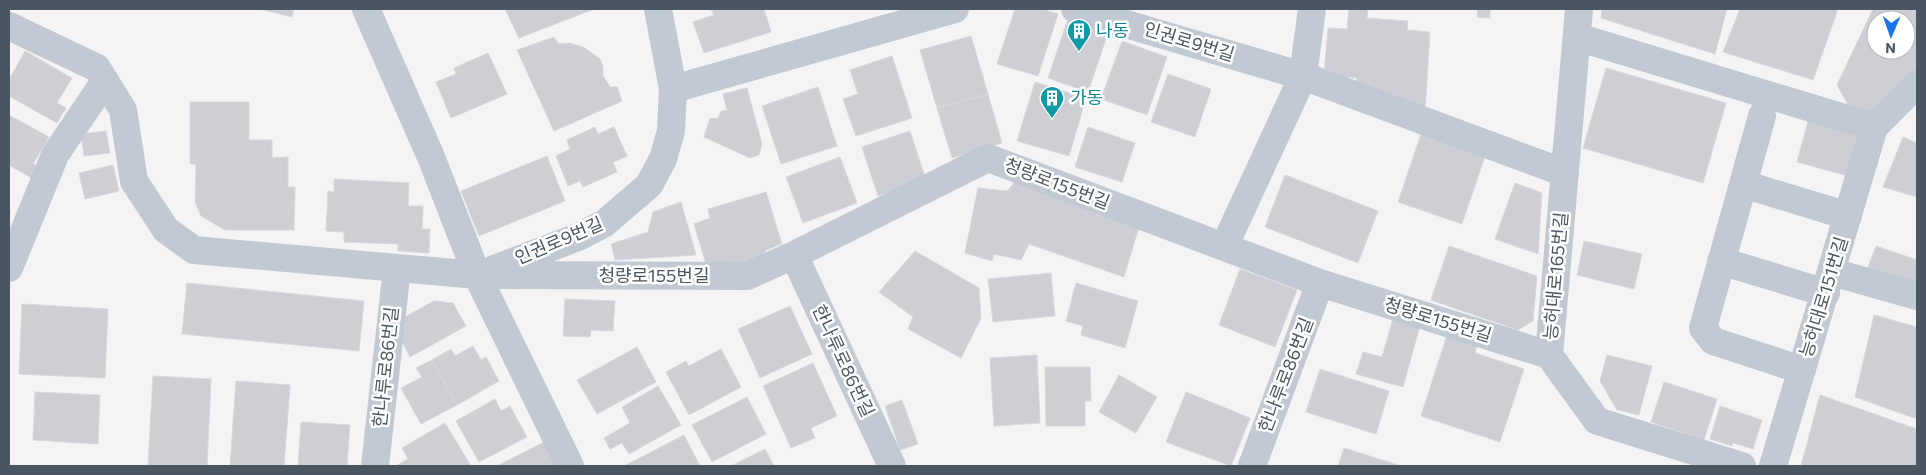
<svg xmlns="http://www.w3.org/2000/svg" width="1926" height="475" font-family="Commissioner,'Noto Sans KR',sans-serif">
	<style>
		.building { fill: #cdcfd5; stroke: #d7d9de; fill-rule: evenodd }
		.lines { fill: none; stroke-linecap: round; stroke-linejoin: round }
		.minor { stroke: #c1cad2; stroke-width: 28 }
		.labels { text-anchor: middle; stroke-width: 5; stroke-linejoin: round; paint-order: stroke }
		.culture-label { font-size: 18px; fill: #0d838f; stroke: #fff; text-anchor: start }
		.street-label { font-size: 18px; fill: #4a5661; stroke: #fff }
	</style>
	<rect width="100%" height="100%" fill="#f5f3f3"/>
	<path class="building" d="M260 9H294L292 17Z
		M505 9H594L519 38Z
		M711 9H764L771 32 704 53 693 22 714 15Z
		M1015 9H1042L1058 14 1038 76 997 64Z
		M1349 9H1368L1367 18 1408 21 1407 30 1430 32 1425 111 1356 92 1357 78 1324 75 1328 28 1347 29Z
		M1478 9H1490V18L1477 17Z
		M1602 9H1727L1715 54 1601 18Z
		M1740 9H1838L1813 80 1723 52Z
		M1873 9H1917V69L1872 113 1850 108 1837 85ZM1876 20H1906V50H1876Z
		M1070 13 1110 27 1088 92 1048 78Z
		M971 36 988 94 937 108 920 50Z
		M554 37 558 44 570 43 585 48 600 59 603 67V75L610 87H617L622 101 554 131 517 50Z
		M1122 41 1167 57 1147 115 1101 99Z
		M25 51 72 78 57 103 66 108 57 123 9 96V80Z
		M488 53 507 94 451 118 436 82 456 74 454 68Z
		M892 56 912 118 856 136 843 99 858 94 850 70Z
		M1606 68 1726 103 1703 183 1583 148Z
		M1168 74 1211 89 1195 137 1151 122Z
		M1035 82 1086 98 1069 156 1017 141Z
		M818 87 837 146 781 164 762 106Z
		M747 88 762 144 759 155 750 158 704 137 710 118 718 119 721 111 727 110 723 94Z
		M988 94 1002 143 952 158 937 108Z
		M190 102H249V140H272V158L288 157V187H295L294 230H225L201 216 195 202 196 165 190 163Z
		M9 115 49 137 33 164 42 168 35 180 9 165Z
		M1808 121 1859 135 1848 176 1797 162Z
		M595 127 598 134 614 127 627 156 613 162 617 172 583 187 580 181 568 186 556 156 570 149 567 140Z
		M1088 127 1135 143 1122 182 1075 167Z
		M106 131 110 153 84 156 81 134Z
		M910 131 926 180 878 196 862 147Z
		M1422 131 1486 153 1462 224 1398 202Z
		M1903 137 1917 143V197L1883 187Z
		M547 156 565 201 479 236 461 191Z
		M840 157 857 203 803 223 786 177Z
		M113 165 119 191 85 199 79 173Z
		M1285 175 1378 211 1358 263 1265 227Z
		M334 179 409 183 408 206H423L422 229H430L429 253 398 251V244L344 242V232L326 231 328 191 334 192Z
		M1017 180 1139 227 1124 277 1029 244 1021 260 994 254 992 261 965 253 978 188 1007 191Z
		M1515 183 1542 193 1538 254 1495 239Z
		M766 192 782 244 766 250 763 255 730 268 707 267 694 224 710 218 708 209Z
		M681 202 696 255 615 260 611 244 648 232 653 212Z
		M1584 241 1642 254 1634 289 1577 275Z
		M1449 246 1537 276 1533 321 1518 330 1431 300Z
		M1876 246 1917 260V294L1864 278Z
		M915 251 979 288 981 318 961 358 908 329 913 317 879 292Z
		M1240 269 1297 290 1275 347 1219 325Z
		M1051 273 1055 316 993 322 988 279Z
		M187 283 364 301 359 351 182 334Z
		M1076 283 1138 301 1125 348 1081 335 1083 326 1066 321Z
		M565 299 615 301 613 331 591 330 590 337 563 336Z
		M434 301 453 303 466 326 410 357 399 336 403 318Z
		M22 304 108 309 105 378 19 374Z
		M790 306 812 354 760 378 738 329Z
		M1394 315 1421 322 1403 387 1356 374 1363 352 1382 357Z
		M1874 315 1917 327V419L1855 397Z
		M1447 335 1477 345 1475 353 1524 369 1500 442 1421 416Z
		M473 346 481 360 486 357 499 381 457 405 432 360 451 349 455 356Z
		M637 347 656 382 597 414 577 380Z
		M721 349 741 387 689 415 666 372 686 361 689 366Z
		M1037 355 1040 423 994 426 990 358Z
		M1607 355 1652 366 1639 415 1617 410 1600 381Z
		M432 360 457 405 421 424 401 388 422 377 416 368Z
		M813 363 837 416 811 428 815 438 791 448 763 386Z
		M1045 367H1090L1091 401H1085V426H1046Z
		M1320 369 1389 391 1376 434 1306 412Z
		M1119 375 1157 397 1136 433 1099 412Z
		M153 376 211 379 207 466H148Z
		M236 381 290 385 284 466H230Z
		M1664 382 1717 399 1704 440 1651 422Z
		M658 386 681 425 629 454 622 443 610 449 604 438 630 423 622 407Z
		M35 392 100 395 98 444 33 440Z
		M1186 392 1250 418 1231 466 1166 442Z
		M1820 395 1917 429V466H1801Z
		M747 397 766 434 712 462 692 425Z
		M495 399 501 411 510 406 527 437 479 462 456 421Z
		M902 400 918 444 900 450 885 406Z
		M1720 406 1762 420 1753 449 1733 443 1732 446 1710 439Z
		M301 422 350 425 347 466H298Z
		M445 423 471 466H396L408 459 402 448Z
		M684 435 700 466H627L626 465Z
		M544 442 556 466H497Z
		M1344 448 1401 466H1338Z
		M765 449 774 466H731Z"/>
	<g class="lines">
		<path class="minor" d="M366 9 431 157 477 275 570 466
			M1075 9 1303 76 1565 173
			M1579 9 1549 355 1597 421 1742 466
			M9 26 97 68 123 110 134 181 166 230 194 250 477 275 747 276 794 255 988 158 1320 283 1549 355
			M1577 37 1874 127
			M673 89 955 9
			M1762 116 1703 328 1713 341 1802 370
			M1743 184 1848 216
			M1224 247 1303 76 1312 9
			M794 255 892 466
			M1721 261 1826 293
			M9 268 55 155 105 81
			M494 269 578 237 605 223 649 185 663 159 671 131 673 89 658 9
			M1832 272 1917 296
			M375 466 397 268
			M1252 466 1320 283
			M1773 466 1874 127 1917 84"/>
	</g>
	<defs>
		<g id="building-pin" transform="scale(1.25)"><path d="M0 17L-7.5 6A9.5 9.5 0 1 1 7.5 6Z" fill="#0f9aa8" stroke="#fff"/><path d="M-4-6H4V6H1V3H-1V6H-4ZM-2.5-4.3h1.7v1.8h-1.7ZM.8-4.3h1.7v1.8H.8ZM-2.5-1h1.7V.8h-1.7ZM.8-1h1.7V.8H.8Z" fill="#fff"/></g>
	</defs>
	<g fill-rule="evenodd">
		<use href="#building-pin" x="1079" y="31"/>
		<use href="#building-pin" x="1052" y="98"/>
	</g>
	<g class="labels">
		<g class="culture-label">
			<text x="1096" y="37">나동</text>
			<text x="1070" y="104">가동</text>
		</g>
		<g class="street-label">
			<text transform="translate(1189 42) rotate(17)" y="6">인권로9번길</text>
			<text transform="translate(1057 184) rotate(21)" y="6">청량로155번길</text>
			<text transform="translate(559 241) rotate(-23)" y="6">인권로9번길</text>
			<text x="654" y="282">청량로155번길</text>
			<text transform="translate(1556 276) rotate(-85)" y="6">능허대로165번길</text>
			<text transform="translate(1824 297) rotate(-73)" y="6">능허대로151번길</text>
			<text transform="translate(1438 320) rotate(17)" y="6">청량로155번길</text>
			<text transform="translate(843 361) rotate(65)" y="6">한나루로86번길</text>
			<text transform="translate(386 367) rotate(-84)" y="6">한나루로86번길</text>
			<text transform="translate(1286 375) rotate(-69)" y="6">한나루로86번길</text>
		</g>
	</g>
	<rect width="1926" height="475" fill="none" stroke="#4a5661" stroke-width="20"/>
	<g transform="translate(1891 35) rotate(182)"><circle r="24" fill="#ffffff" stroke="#b7bbc0"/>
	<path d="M0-4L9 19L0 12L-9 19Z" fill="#1a73e8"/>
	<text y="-8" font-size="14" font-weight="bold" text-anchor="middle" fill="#4a5661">N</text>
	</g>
</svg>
